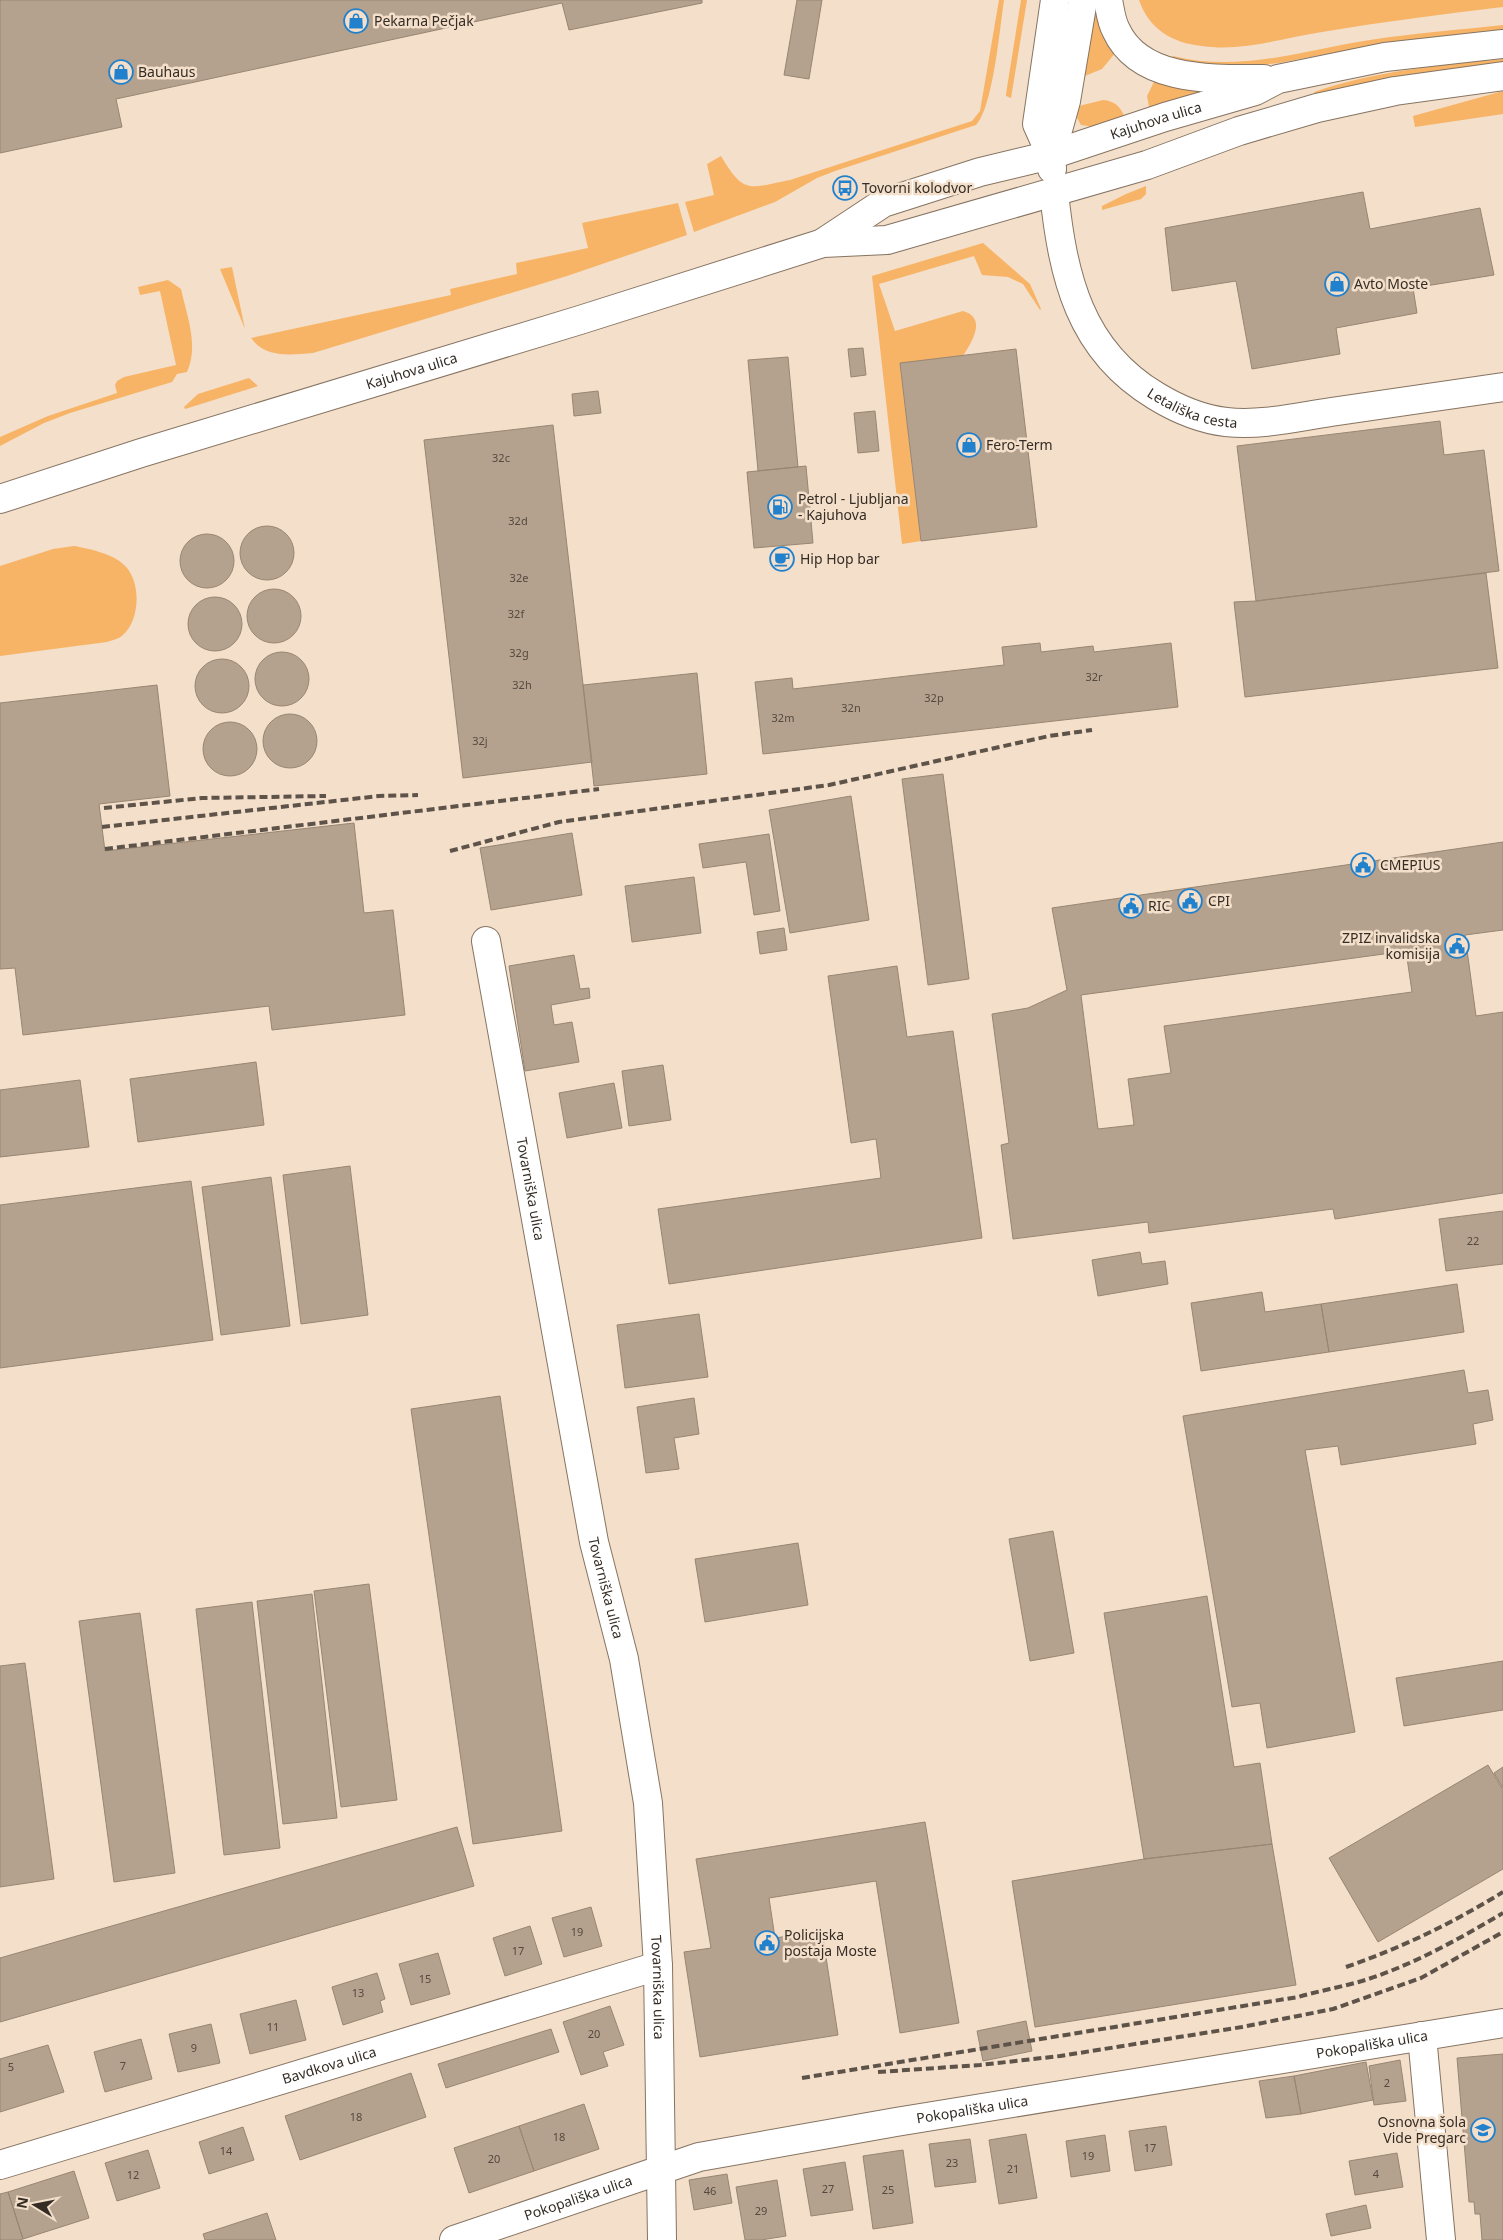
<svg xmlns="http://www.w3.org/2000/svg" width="1503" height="2240" font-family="'Noto Sans',sans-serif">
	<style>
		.green { fill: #f7b466 }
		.building { fill: #b4a18e; stroke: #988673; fill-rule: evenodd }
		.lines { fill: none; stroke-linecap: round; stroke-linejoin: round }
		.street-casing { stroke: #867462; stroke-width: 30 }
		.secondary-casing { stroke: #867462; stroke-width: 30 }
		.street { stroke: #fff; stroke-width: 28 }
		.secondary { stroke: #fff; stroke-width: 28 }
		.rail { stroke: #5e5349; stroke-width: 4; stroke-dasharray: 8 4; stroke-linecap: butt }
		.labels { text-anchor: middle; stroke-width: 5; stroke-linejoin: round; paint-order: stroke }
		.number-label { font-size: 11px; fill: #554a3f }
		.poi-label { font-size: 14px; fill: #352d25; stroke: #f3dfca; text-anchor: start }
		.street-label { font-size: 14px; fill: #352d25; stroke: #f3dfca }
	</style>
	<rect width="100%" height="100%" fill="#f3dfca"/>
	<path class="green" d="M999 0H1004C1000 27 993 108 976 125L835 171 817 178 775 202 694 232 685 202 714 195 707 164 721 156C744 195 749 188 790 180L972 121 980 111Z
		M1021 0H1027L1011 98 1006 96V94Z
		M1139 0H1503V7C1442 14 1382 22 1322 32 1282 38 1243 52 1202 46 1172 43 1149 29 1139 0Z
		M1094 9 1116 52 1102 69 1080 78Z
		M1503 25V31L1368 46 1279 63 1253 66 1230 67 1170 61 1173 56C1239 73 1305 50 1370 40 1414 33 1459 30 1503 25Z
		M1503 59V63L1417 75 1316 95 1314 92C1375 71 1439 65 1503 59Z
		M1155 80 1202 92 1150 112 1147 96Z
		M1503 91V114L1415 127 1413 116Z
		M1103 100C1115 101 1121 107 1125 118L1095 127 1081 125 1076 116 1075 107Z
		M1146 186V194L1141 199 1102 210V206L1126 194Z
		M678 203 687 235 567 276 313 353C290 355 265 358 251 338L451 295 450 289 517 274 516 263 588 248 582 223Z
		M983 243 1030 284 1041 309 1040 310 1023 284 1008 277 982 275 974 256 879 284 895 331 963 311C988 318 971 343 963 356L900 364 921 541 902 544 872 276Z
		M232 267 245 329 220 269Z
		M168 280 181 289C187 316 199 346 187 372L177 374 172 382 70 413 44 423 0 446V437L48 416 117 393 115 385 117 381 124 377 176 365 160 291 140 295 138 287Z
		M249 378 258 386 185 409 184 407 198 394Z
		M74 546C90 549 116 554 127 568 141 585 140 621 122 636 118 639 112 640 107 642L0 656V566L53 549Z"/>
	<path class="building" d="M0 0H702V3L569 30 562 3 116 99 122 127 0 153Z
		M797 0H822L809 79 784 75Z
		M1363 192 1370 229 1480 208 1494 275 1413 288 1417 313 1336 328 1340 354 1252 369 1236 281 1172 291 1165 228Z
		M863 348 866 375 851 377 848 349Z
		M1016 349 1037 527 921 541 900 363Z
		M788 357 798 467 758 471 748 360Z
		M598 391 601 413 574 416 572 394Z
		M875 411 879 451 858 453 854 413Z
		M1440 421 1444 455 1484 450 1499 571 1256 601 1237 446Z
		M553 425 592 762 463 778 424 440Z
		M806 466 813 543 754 548 747 472Z
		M240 553a27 27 0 1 1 54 0a27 27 0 1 1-54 0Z
		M180 561a27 27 0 1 1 54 0a27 27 0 1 1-54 0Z
		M1486 573 1498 668 1245 697 1234 602 1256 601Z
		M247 616a27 27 0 1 1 54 0a27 27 0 1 1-54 0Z
		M188 624a27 27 0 1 1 54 0a27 27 0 1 1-54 0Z
		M1040 643 1041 652 1093 646 1094 652 1171 643 1178 707 763 754 755 682 792 678 793 689 1004 665 1002 647Z
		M255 679a27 27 0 1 1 54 0a27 27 0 1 1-54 0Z
		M195 686a27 27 0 1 1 54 0a27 27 0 1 1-54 0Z
		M697 673 707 774 594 786 583 685Z
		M157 685 170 796 99 804 105 851 354 823 364 913 393 910 405 1015 272 1030 269 1006 23 1035 15 968 0 969V703Z
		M263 741a27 27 0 1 1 54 0a27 27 0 1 1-54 0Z
		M203 749a27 27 0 1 1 54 0a27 27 0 1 1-54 0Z
		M943 774 969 979 928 985 902 779Z
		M851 796 869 920 790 933 769 810Z
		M572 833 582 895 491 910 480 848Z
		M769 834 780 911 754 915 746 862 703 868 699 844Z
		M1503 842V930L1465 935 1476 1016 1503 1012V1193L1335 1219 1333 1209 1149 1233 1148 1222 1013 1239 1001 1145 1009 1143 992 1014 1028 1008 1067 990 1052 908ZM1406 951 1412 992 1164 1026 1171 1073 1128 1079 1134 1125 1098 1129 1081 995Z
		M694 877 701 933 632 942 625 886Z
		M784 928 787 950 760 954 757 932Z
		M574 955 580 989 589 988 590 998 551 1005 554 1025 572 1022 579 1062 525 1071 509 966Z
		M897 966 907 1037 953 1031 982 1238 669 1284 658 1209 881 1178 876 1139 851 1143 828 976Z
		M256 1062 264 1125 138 1142 130 1079Z
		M663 1065 671 1120 629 1126 622 1071Z
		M80 1080 89 1147 0 1157V1090Z
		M614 1083 622 1128 567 1138 559 1093Z
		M350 1166 368 1315 301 1324 283 1175Z
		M271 1177 290 1326 221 1335 202 1187Z
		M191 1181 213 1340 0 1368V1205Z
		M1503 1211V1264L1446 1271 1439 1219Z
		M1140 1252 1142 1264 1165 1261 1168 1284 1098 1296 1092 1260Z
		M1457 1284 1464 1332 1329 1352 1321 1304Z
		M1262 1292 1265 1312 1321 1304 1329 1352 1201 1371 1191 1303Z
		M699 1314 708 1377 625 1388 617 1325Z
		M1464 1370 1468 1393 1488 1390 1493 1420 1473 1424 1476 1444 1341 1465 1338 1446 1305 1450 1355 1732 1267 1748 1260 1703 1232 1707 1183 1416Z
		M500 1396 562 1831 473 1844 411 1409Z
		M694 1398 699 1434 674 1438 679 1469 646 1473 637 1407Z
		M1053 1531 1074 1653 1030 1661 1009 1539Z
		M798 1543 808 1605 705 1622 695 1559Z
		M369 1584 397 1800 341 1807 314 1591Z
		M312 1594 337 1818 283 1824 257 1601Z
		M1207 1596 1234 1767 1260 1763 1272 1844 1144 1859 1104 1613Z
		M252 1602 280 1848 224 1855 196 1609Z
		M140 1613 175 1873 114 1882 79 1621Z
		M1503 1661V1710L1404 1726 1396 1678Z
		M25 1663 54 1879 0 1887V1666Z
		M1488 1765 1503 1790V1869L1378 1942 1329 1858Z
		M1503 1767V1788L1494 1773Z
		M925 1822 959 2023 900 2033 876 1881 769 1898 775 1938 822 1931 838 2035 700 2057 684 1952 711 1948 696 1859Z
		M457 1827 474 1886 0 2022V1958Z
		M1272 1844 1296 1985 1035 2027 1012 1881 1144 1859Z
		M591 1907 602 1946 564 1957 552 1918Z
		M530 1926 542 1964 505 1976 493 1938Z
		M438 1953 450 1994 411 2005 399 1964Z
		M377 1973 385 1999 380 2001 383 2012 343 2025 332 1987Z
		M296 2000 306 2040 250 2054 240 2014Z
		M610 2006 624 2045 603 2052 608 2066 581 2075 563 2022Z
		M1026 2021 1032 2051 983 2061 977 2031Z
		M211 2024 220 2063 178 2072 169 2034Z
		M551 2029 559 2052 446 2088 438 2064Z
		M141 2039 152 2079 105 2092 94 2052Z
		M48 2045 64 2092 0 2112V2059Z
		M1503 2054V2240H1482L1480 2214H1475L1474 2202H1469L1457 2058Z
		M1400 2060 1406 2101 1374 2105 1369 2066Z
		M1366 2062 1373 2100 1301 2114 1294 2076Z
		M411 2073 426 2117 300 2160 285 2116Z
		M1294 2076 1301 2114 1266 2118 1259 2081Z
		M584 2104 599 2149 534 2171 519 2126Z
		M519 2126 534 2171 469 2193 454 2148Z
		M1166 2126 1172 2165 1135 2171 1129 2131Z
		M243 2127 254 2160 209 2174 199 2142Z
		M1026 2134 1037 2198 999 2204 989 2140Z
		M1105 2135 1110 2171 1071 2177 1066 2141Z
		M970 2139 976 2182 935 2187 929 2144Z
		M148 2150 160 2188 117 2201 105 2163Z
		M903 2150 913 2223 873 2229 863 2156Z
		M1397 2153 1403 2187 1355 2195 1349 2161Z
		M845 2162 853 2210 811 2216 803 2169Z
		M74 2171 89 2218 23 2239 8 2192Z
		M727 2174 732 2203 694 2210 689 2180Z
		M777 2180 786 2236 761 2240H745L736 2187Z
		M8 2192 23 2239 19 2240H0V2194Z
		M1366 2205 1371 2228 1331 2236 1326 2214Z
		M267 2213 276 2240H205L203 2234Z"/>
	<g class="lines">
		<g class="street-casing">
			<g id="street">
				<path id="s1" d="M1054 193C1063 276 1079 350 1156 396 1179 410 1200 419 1226 422 1261 426 1297 417 1331 412 1388 404 1446 395 1503 387"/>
				<path id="s2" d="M486 941 594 1542 624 1659 648 1803 658 1966 662 2240"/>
				<path d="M1422 2036 1441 2240"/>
				<path id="s3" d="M0 2165 658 1966"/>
				<path id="s4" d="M454 2240 699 2157 896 2122 1503 2023"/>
			</g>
		</g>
		<g class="secondary-casing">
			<g id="secondary">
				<path d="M1108 0C1110 9 1111 21 1116 30 1140 83 1215 79 1264 79"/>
				<path d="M1051 155 1037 124 1055 0"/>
				<path d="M1052 169 1051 155 1066 101 1083 0"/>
				<path id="s5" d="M824 242 883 203 980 172 1051 155 1165 117 1255 91 1278 79 1385 57 1503 44"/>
				<path id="s6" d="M0 499 141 453 580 320 823 243 887 240 1147 165 1239 131 1317 108 1395 91 1503 76"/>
			</g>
		</g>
		<use href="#street" class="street"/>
		<use href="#secondary" class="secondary"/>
		<path class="rail" d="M104 808 202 798 326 796
			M102 827 379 796 418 795
			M105 849 599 789
			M450 851 559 822 829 785 1049 736 1092 730
			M1346 1967C1403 1947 1451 1924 1503 1892
			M878 2072 980 2065 1060 2056 1242 2027 1333 2009 1421 1978 1503 1932
			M802 2078 1298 1997C1319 1991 1341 1987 1362 1981 1411 1966 1459 1939 1503 1913"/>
	</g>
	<defs>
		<g id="shop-ring" transform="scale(1.25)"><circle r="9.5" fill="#f3dfca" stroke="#2281cd" stroke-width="1.5"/><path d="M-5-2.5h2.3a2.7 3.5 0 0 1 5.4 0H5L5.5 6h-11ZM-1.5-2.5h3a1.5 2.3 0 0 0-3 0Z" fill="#2281cd"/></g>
		<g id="bus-ring" transform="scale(1.25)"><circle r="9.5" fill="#f3dfca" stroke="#2281cd" stroke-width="1.5"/><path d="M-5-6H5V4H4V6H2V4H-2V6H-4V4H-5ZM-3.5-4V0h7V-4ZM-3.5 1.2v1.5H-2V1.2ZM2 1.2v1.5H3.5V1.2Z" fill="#2281cd"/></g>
		<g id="fuel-ring" transform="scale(1.25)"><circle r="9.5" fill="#f3dfca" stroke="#2281cd" stroke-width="1.5"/><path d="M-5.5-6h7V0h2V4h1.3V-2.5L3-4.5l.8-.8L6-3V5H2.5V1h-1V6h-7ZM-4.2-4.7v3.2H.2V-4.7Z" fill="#2281cd"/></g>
		<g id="cafe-ring" transform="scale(1.25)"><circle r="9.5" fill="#f3dfca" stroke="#2281cd" stroke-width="1.5"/><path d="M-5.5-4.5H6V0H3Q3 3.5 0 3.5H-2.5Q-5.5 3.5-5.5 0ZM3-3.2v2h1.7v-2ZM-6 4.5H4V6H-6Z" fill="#2281cd"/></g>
		<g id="civic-ring" transform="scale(1.25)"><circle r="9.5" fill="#f3dfca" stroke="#2281cd" stroke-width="1.5"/><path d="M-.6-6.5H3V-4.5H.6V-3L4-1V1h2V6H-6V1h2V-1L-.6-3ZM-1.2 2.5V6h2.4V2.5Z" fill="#2281cd"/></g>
		<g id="school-ring" transform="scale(1.25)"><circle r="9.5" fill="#f3dfca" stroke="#2281cd" stroke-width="1.5"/><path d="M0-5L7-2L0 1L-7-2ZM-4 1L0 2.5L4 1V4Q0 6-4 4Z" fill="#2281cd"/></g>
	</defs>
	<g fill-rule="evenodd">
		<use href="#shop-ring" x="356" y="21"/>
		<use href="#shop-ring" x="121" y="72"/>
		<use href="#bus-ring" x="845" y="188"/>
		<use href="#shop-ring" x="1337" y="284"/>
		<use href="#shop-ring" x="969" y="445"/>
		<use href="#fuel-ring" x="780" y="507"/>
		<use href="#cafe-ring" x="782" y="559"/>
		<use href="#civic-ring" x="1363" y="865"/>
		<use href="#civic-ring" x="1190" y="901"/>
		<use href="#civic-ring" x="1131" y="906"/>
		<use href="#civic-ring" x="1457" y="946"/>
		<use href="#civic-ring" x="767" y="1943"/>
		<use href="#school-ring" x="1483" y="2130"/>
	</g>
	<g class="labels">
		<g class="number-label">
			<text x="501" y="462">32c</text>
			<text x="518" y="525">32d</text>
			<text x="519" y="582">32e</text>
			<text x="516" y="618">32f</text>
			<text x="519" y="657">32g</text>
			<text x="1094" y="681">32r</text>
			<text x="522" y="689">32h</text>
			<text x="934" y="702">32p</text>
			<text x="851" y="712">32n</text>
			<text x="783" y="722">32m</text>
			<text x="480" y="745">32j</text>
			<text x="1473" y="1245">22</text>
			<text x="577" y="1936">19</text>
			<text x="518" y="1955">17</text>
			<text x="425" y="1983">15</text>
			<text x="358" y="1997">13</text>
			<text x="273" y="2031">11</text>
			<text x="594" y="2038">20</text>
			<text x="194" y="2052">9</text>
			<text x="123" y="2070">7</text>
			<text x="11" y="2071">5</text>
			<text x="1387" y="2087">2</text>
			<text x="356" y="2121">18</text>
			<text x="559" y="2141">18</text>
			<text x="1150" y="2152">17</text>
			<text x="226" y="2155">14</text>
			<text x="1088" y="2160">19</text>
			<text x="494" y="2163">20</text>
			<text x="952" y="2167">23</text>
			<text x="1013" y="2173">21</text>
			<text x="1376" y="2178">4</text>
			<text x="133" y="2179">12</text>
			<text x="828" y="2193">27</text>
			<text x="888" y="2194">25</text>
			<text x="710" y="2195">46</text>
			<text x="761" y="2215">29</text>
		</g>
		<g class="poi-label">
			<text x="374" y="26">Pekarna Pečjak</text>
			<text x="138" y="77">Bauhaus</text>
			<text x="862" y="193">Tovorni kolodvor</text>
			<text x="1354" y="289">Avto Moste</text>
			<text x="986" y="450">Fero-Term</text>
			<text x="798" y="504">Petrol - Ljubljana<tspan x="798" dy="16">- Kajuhova</tspan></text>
			<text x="800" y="564">Hip Hop bar</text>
			<text x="1380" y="870">CMEPIUS</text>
			<text x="1208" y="906">CPI</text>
			<text x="1148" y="911">RIC</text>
			<text x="1440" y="943" text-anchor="end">ZPIZ invalidska<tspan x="1440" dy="16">komisija</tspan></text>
			<text x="784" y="1940">Policijska<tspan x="784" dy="16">postaja Moste</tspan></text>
			<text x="1466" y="2127" text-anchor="end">Osnovna šola<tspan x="1466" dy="16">Vide Pregarc</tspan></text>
		</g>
		<g class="street-label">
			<text dy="5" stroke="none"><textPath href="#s5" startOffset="356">Kajuhova ulica</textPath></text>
			<text dy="5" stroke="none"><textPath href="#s6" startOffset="431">Kajuhova ulica</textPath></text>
			<text dy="5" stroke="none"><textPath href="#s1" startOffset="276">Letališka cesta</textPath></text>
			<text dy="5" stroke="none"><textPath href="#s2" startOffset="252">Tovarniška ulica</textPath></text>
			<text dy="5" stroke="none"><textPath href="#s2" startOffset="658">Tovarniška ulica</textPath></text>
			<text dy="5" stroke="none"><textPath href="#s2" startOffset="1062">Tovarniška ulica</textPath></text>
			<text dy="5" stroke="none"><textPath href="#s4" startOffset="941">Pokopališka ulica</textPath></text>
			<text dy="5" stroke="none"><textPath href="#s3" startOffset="344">Bavdkova ulica</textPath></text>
			<text dy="5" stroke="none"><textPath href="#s4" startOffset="536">Pokopališka ulica</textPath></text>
			<text dy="5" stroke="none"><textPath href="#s4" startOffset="131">Pokopališka ulica</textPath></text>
		</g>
	</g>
	<g transform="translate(35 2205) rotate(280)" stroke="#f3dfca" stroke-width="4" paint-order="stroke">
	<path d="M0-4L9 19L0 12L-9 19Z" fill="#352d25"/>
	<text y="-8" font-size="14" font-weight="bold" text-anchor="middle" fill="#352d25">N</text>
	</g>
</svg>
